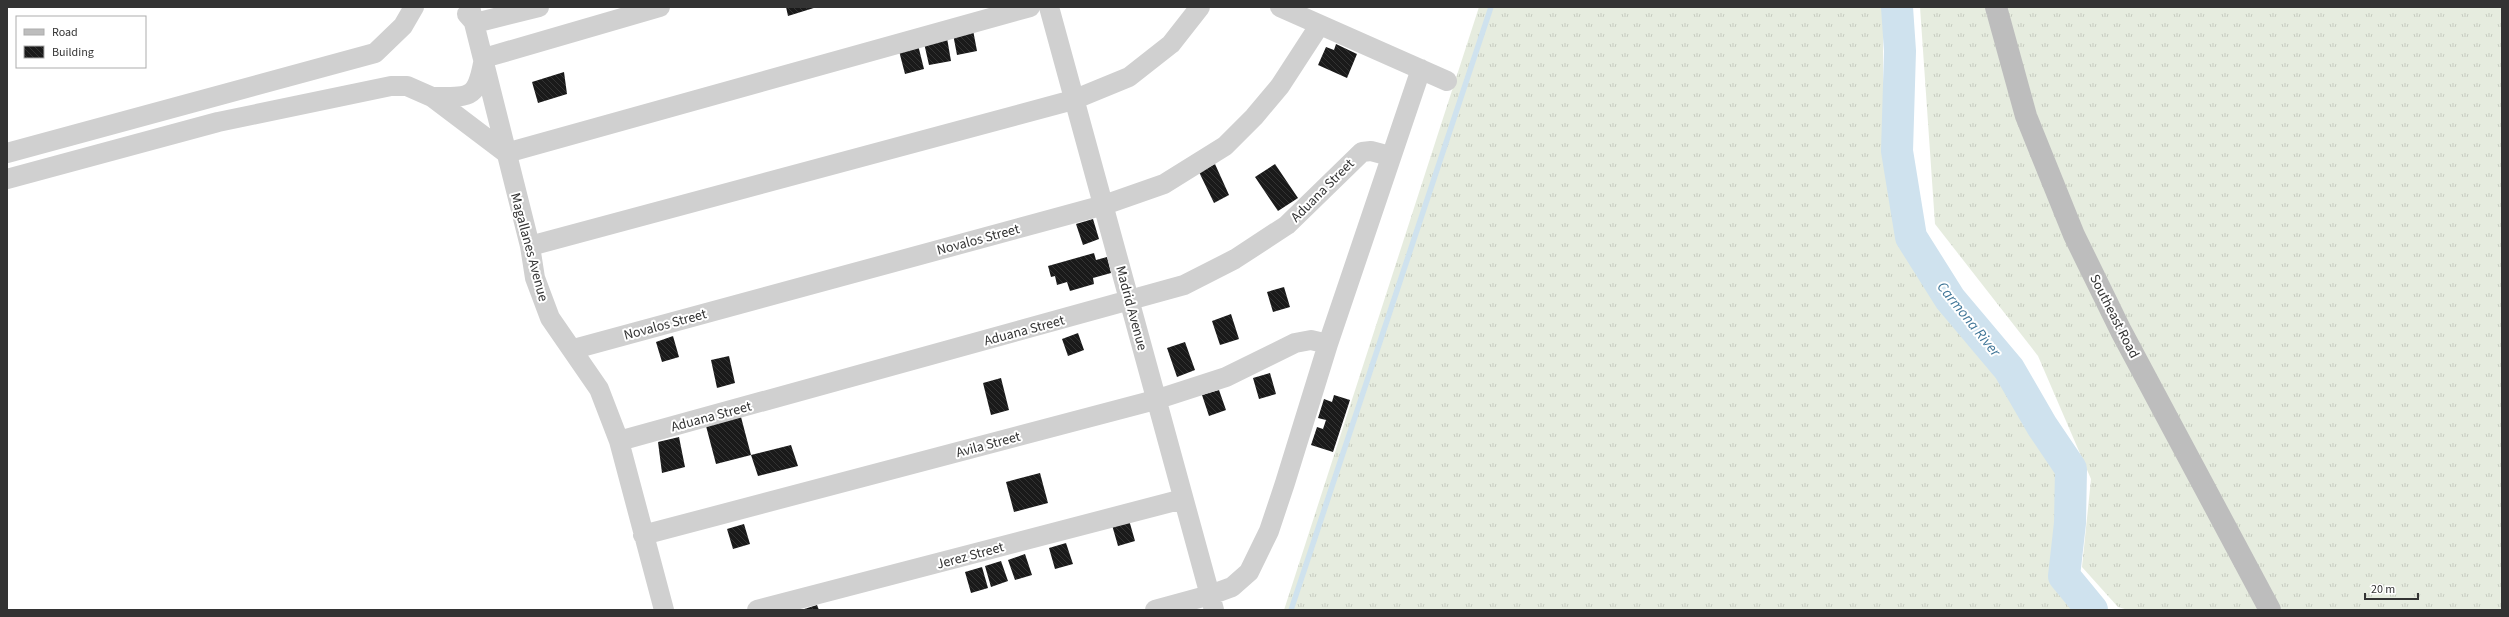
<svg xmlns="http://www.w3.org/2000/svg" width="2509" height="617" font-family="'Source Sans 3',sans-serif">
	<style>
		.grass { fill: url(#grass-tufts) }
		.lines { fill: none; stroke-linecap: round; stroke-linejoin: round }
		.stream { stroke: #cfe2ee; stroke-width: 5.5 }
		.river { stroke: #cfe2ee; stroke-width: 32 }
		.building { fill: url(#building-back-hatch) }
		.street { stroke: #d0d0d0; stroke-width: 20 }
		.secondary { stroke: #bdbdbd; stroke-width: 22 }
		.labels { text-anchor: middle; stroke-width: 4; stroke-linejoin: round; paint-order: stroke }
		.street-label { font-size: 14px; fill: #333; stroke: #fff }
		.water-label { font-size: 15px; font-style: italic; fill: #3f7597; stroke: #fff }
	</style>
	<defs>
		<pattern id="grass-tufts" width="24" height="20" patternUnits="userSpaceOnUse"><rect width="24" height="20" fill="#e6ecdf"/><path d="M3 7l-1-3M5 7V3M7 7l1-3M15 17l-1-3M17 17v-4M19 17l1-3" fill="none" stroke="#c6cbc0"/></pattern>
		<pattern id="building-back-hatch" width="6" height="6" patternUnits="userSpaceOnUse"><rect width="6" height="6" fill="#1a1a1a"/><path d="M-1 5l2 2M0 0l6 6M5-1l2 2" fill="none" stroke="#333"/></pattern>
	</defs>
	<rect width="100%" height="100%" fill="#fff"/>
	<path class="grass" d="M1479 7H1883V137L1897 226 1936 298 1994 366 2060 472 2055 580 2076 610H1284Z
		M1920 7H2502V610H2128L2118 607 2082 567 2091 479 2038 356 1935 224Z"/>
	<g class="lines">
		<path class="stream" d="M1291 610 1491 7"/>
		<path class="river" d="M1897 7 1900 51 1897 151 1911 237 1950 299 2009 369 2042 426 2071 469 2070 523 2064 576 2092 610"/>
	</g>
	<path class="building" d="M786 7H817L788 16Z
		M973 30 977 51 957 55 953 34Z
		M947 38 951 61 929 65 924 43Z
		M917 41 924 69 905 74 898 47Z
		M1336 44 1357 54 1347 78 1318 65 1326 47 1334 50Z
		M564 72 567 94 538 103 532 82Z
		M1215 164 1229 195 1214 203 1199 172Z
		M1275 164 1298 198 1278 211 1255 177Z
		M1093 219 1099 239 1083 245 1076 224Z
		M1094 253 1096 260 1107 257 1111 273 1093 278 1094 284 1070 291 1067 282 1057 285 1055 276 1051 277 1048 266Z
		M1284 287 1290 307 1273 312 1267 292Z
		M1231 314 1239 339 1220 345 1212 321Z
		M1078 333 1084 350 1068 356 1062 339Z
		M673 336 679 357 662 362 656 342Z
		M1185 342 1195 370 1177 377 1167 348Z
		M729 356 735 383 717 388 711 360Z
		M1270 373 1276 394 1259 399 1253 378Z
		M1001 378 1009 410 991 415 983 383Z
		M1219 390 1226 410 1209 416 1202 395Z
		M1334 395 1350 400 1333 452 1311 445 1317 427 1323 429 1326 420 1318 418 1324 399 1332 402Z
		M741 417 751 455 791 445 798 466 758 476 751 455 716 464 706 426Z
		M679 437 685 467 662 473 658 442Z
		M1040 473 1048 503 1014 512 1006 482Z
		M1129 520 1135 541 1118 546 1112 525Z
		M744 524 750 544 733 549 727 529Z
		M1066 543 1073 564 1055 569 1049 548Z
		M1025 554 1032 575 1015 580 1008 560Z
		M1001 561 1008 581 991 587 985 566Z
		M982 567 988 588 971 593 965 572Z
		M817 605 819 610H801Z"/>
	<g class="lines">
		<path class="street" d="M470 7 530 246 535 278 550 318 599 389 619 441 664 610
			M1049 7 1214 610
			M1280 7 1447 81
			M467 14 475 23 539 7
			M432 97C472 97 477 99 484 58L660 7
			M7 153 375 53 403 26 414 7
			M7 179 218 122 391 86H407L432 97 506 153 1030 7
			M530 246 1073 100 1129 77 1171 44 1200 7
			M574 349 1104 205 1164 184 1225 146 1254 117 1280 86 1319 26
			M619 441 1184 285 1235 259 1287 225 1362 152 1371 151 1390 156
			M643 535 1155 400 1226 377 1295 343 1311 340 1328 344
			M757 610 1183 499
			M1155 610 1210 595 1232 587 1249 572 1269 531 1285 483 1328 344 1421 69"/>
		<path class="secondary" d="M1996 7 2026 116 2074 235 2121 331 2270 610"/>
	</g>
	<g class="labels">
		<g class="street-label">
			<text transform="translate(1322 190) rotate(-45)" y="5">Aduana Street</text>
			<text transform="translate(978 239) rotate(-15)" y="5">Novalos Street</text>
			<text transform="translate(530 247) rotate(75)" y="5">Magallanes Avenue</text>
			<text transform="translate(1132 308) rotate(75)" y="5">Madrid Avenue</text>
			<text transform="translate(2115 316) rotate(63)" y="5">Southeast Road</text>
			<text transform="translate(665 324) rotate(-15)" y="5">Novalos Street</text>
			<text transform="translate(1024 330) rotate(-15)" y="5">Aduana Street</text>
			<text transform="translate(711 416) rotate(-15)" y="5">Aduana Street</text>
			<text transform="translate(988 444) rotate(-15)" y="5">Avila Street</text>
			<text transform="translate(970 555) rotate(-15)" y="5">Jerez Street</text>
		</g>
		<g class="water-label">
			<text transform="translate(1969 319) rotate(51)" y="5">Carmona River</text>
		</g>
	</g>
	<rect width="2509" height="617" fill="none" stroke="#333333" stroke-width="16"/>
	<rect x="16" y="16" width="130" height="52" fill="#ffffff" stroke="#adadad"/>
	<rect x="24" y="29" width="20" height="6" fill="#bdbdbd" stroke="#adadad"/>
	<text x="52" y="36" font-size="12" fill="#333333">Road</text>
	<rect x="24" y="46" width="20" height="12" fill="url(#building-back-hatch)" stroke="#adadad"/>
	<text x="52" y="56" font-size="12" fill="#333333">Building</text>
	<path d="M2365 593v6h53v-6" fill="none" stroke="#333333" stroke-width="2"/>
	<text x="2371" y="593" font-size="12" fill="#333333" stroke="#ffffff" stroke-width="3" paint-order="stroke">20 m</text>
</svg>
